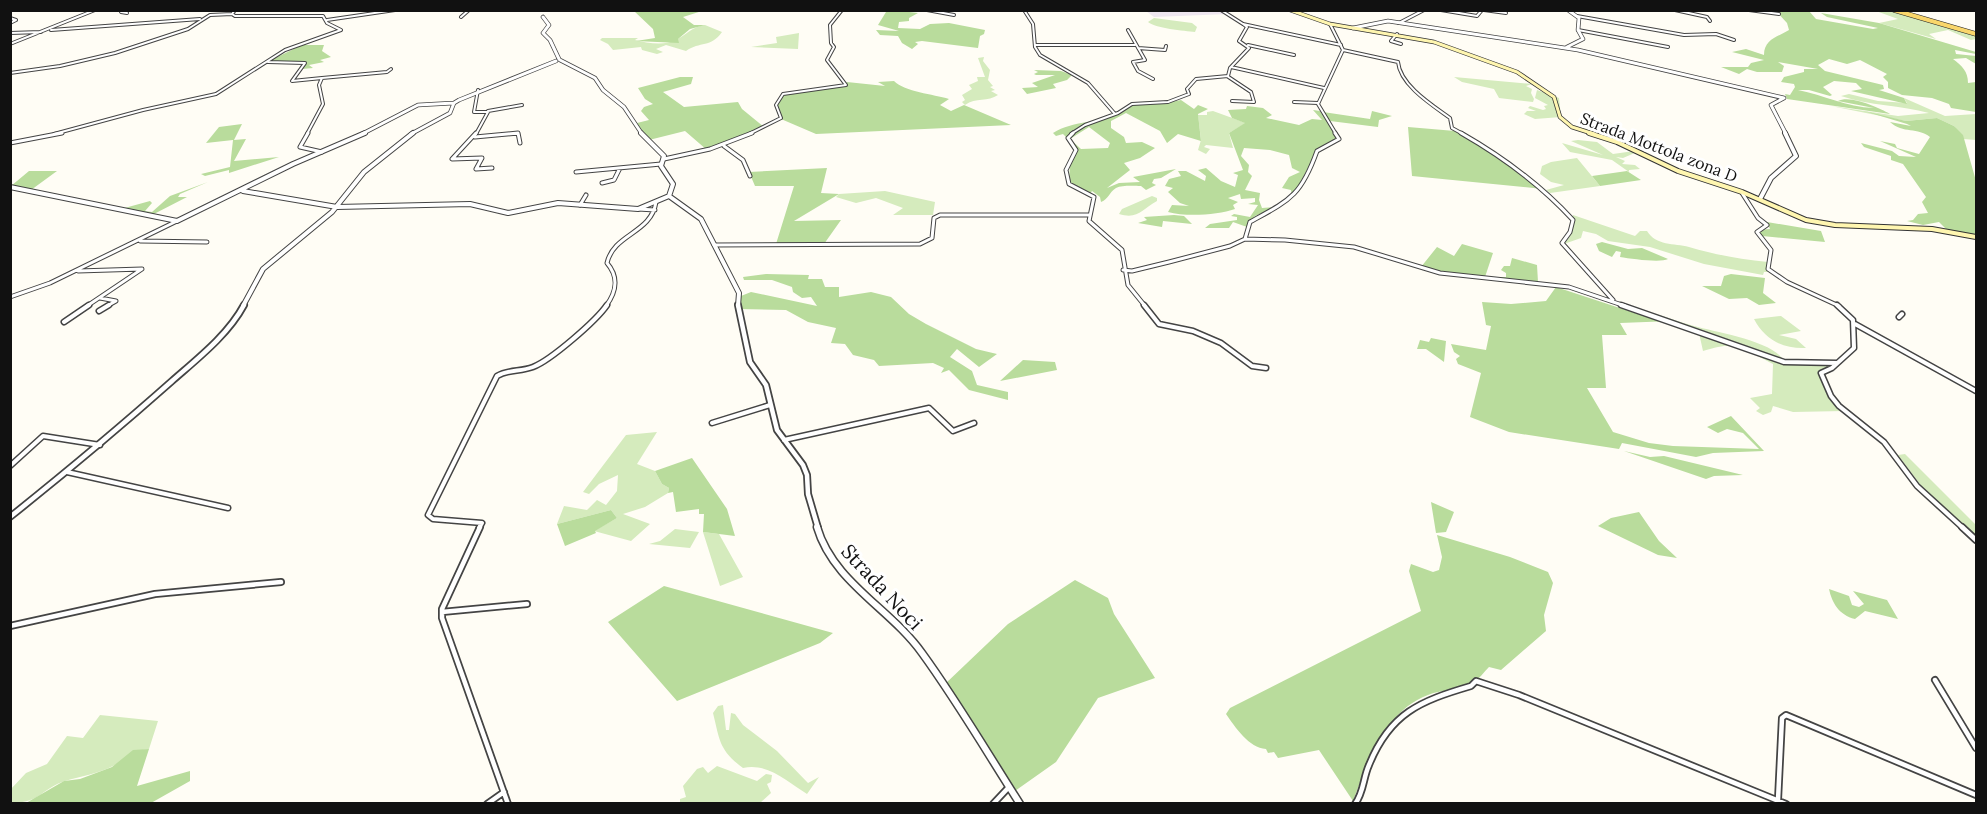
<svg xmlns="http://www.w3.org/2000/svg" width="1987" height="814" font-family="Lora,serif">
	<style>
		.industrial { fill: #eee6ef }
		.green { fill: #d5ebbd }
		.forest { fill: #b9dc9c; fill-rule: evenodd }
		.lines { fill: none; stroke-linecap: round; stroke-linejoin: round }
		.minor-far3-casing { stroke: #444; stroke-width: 4 }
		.minor-far2-casing { stroke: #444; stroke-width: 5 }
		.minor-far1-casing { stroke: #444; stroke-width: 7 }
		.minor-casing { stroke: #444; stroke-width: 8 }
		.tertiary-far3-casing { stroke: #444; stroke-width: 4.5 }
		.tertiary-far2-casing { stroke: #444; stroke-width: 6 }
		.tertiary-far1-casing { stroke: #444; stroke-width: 8 }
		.tertiary-casing { stroke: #444; stroke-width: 9 }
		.secondary-far1-casing { stroke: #333; stroke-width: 4.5 }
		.secondary-casing { stroke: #333; stroke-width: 6 }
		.primary-casing { stroke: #222; stroke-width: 5 }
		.minor-far3 { stroke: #fff; stroke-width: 2 }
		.minor-far2 { stroke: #fff; stroke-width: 3 }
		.minor-far1 { stroke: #fff; stroke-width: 4 }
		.minor { stroke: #fff; stroke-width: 4.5 }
		.tertiary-far3 { stroke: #fff; stroke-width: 3 }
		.tertiary-far2 { stroke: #fff; stroke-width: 4 }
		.tertiary-far1 { stroke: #fff; stroke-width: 4.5 }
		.tertiary { stroke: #fff; stroke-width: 6 }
		.secondary-far1 { stroke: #fff6b0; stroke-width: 3 }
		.secondary { stroke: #fff6b0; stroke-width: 4 }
		.primary { stroke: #f9d66b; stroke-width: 4 }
		.labels { text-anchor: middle; stroke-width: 6; stroke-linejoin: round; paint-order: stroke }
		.far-street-label { font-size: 16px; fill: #111; stroke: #fff }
		.street-label { font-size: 20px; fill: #111; stroke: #fff }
	</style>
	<rect width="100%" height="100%" fill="#fffdf5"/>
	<path class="industrial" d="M1221 10 1228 14 1154 17 1146 11Z"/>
	<path class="green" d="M1876 11 1899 12 1976 35V39L1971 40 1948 30 1929 34 1936 39 1879 23 1898 19Z
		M1154 18 1192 23 1197 27 1195 32C1185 31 1154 28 1148 22Z
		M705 25 722 32C711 48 700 41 686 51L666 45 656 49 663 52 657 54 642 50 641 47 613 50 608 44 600 40 602 38H638L635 40C647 43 664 46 676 40 687 34 692 27 705 25Z
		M799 33 798 49 751 47 777 43 776 37Z
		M984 57 983 61 990 70 988 80 993 86 990 87 995 90 991 91 998 95C988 102 976 97 965 105L962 102 965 100 962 95 972 89 969 85 978 81 977 77H985L978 58Z
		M1454 77 1532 84 1526 86 1532 89 1531 93 1534 99 1533 102 1499 98 1494 89 1462 82Z
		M1537 90 1559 98 1561 117 1535 119 1524 114 1527 111H1536L1528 108 1530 106 1543 110 1546 109 1544 106 1548 105 1535 98Z
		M1849 94 1878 101 1907 103 1904 98 1945 116 1976 114V140L1963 139 1954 126 1937 118 1906 121 1831 106 1898 116 1929 113C1901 105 1870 106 1841 96Z
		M1213 111 1246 123 1229 133 1233 148 1206 145 1204 147 1210 149 1206 154 1198 150 1201 140 1198 115H1207V112Z
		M1578 140 1597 142 1613 154 1634 151 1637 152 1623 158 1616 157 1625 161 1622 164 1635 165 1640 169 1629 170V172L1612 160 1570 152 1562 143 1603 155 1571 141Z
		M1577 158 1600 186 1550 193 1546 190 1564 185 1551 182 1540 174 1542 166 1551 162Z
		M885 191 935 202 933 215H893L903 208 876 198 856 203 836 197 839 194Z
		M1152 196 1157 198V201C1142 209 1138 220 1119 214L1122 209Z
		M1573 215 1635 236 1640 231H1647C1656 246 1674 243 1689 247 1716 255 1740 259 1768 262L1766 267 1770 272H1764L1763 275 1704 264 1650 247 1608 241 1596 234 1583 231 1581 238 1564 244 1570 236Z
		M1649 312C1664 316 1679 322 1694 326 1715 332 1774 341 1784 361Z
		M1781 316 1801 331 1779 335 1796 339 1806 348C1783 349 1765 340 1754 319Z
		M1686 326 1785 362 1825 363 1830 368 1821 373 1831 395 1844 411 1793 412 1773 406 1771 412 1763 415 1756 411 1760 408 1750 398 1772 394 1773 364C1741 347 1738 340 1703 351L1699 333Z
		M657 432 637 464 655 471 662 484 669 488 668 493 645 507 623 514 650 524 631 541 594 531 617 518 611 510 557 524 564 506 587 510 597 500 606 505 617 491 618 475 599 484 589 494 583 492 626 435Z
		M1905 454 1976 525V537L1925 491 1898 455Z
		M675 529 699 532 690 548 649 544 660 541Z
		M703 532 719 534 743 577 720 586Z
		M723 705 726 730H729L731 713 735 714 743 725 777 751 808 783 819 777 807 794C788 782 767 762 743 768 719 750 720 741 713 713L718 706Z
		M100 715 158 721 149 749C128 751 129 758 113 766 97 774 81 776 65 781 42 788 41 803 11 803L10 790 26 773 47 764 67 736 83 738Z
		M717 766 757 781 766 774 772 775 771 782 767 784 771 793 760 803H680V799L686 797 683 786 697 769 703 767 708 773Z"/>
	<path class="forest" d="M892 10 918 13 909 18V21L899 22 898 28 920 29 930 24 949 23 985 30 984 34 980 36 978 48 922 41 915 42 918 44 912 49 902 43 898 36 880 35 876 30 899 31 878 25 886 12Z
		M634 11H702L683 17 694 25H705L690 29 678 39 679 43 636 41 655 38 653 29Z
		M1776 11H1809L1816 19 1873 29 1878 28 1827 17 1821 13 1879 23 1976 52V54L1955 50 1956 54 1976 56V64L1966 58 1953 59C1962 66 1968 71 1968 83L1976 82V112L1951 108 1949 104 1932 98 1902 95 1888 88V82L1883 77 1887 74 1860 60 1847 64 1829 59 1818 65 1825 71 1883 85 1884 89 1879 90 1904 98 1907 104 1851 91 1862 89 1856 83 1834 81 1823 87 1832 95 1830 96 1809 90H1798C1824 95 1846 107 1874 108L1838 101C1852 94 1885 111 1890 114L1787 99 1785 94 1790 95 1795 87 1794 84 1781 82 1784 77 1804 72V69H1818L1778 62 1784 66 1782 72H1757L1747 69 1739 74 1721 67H1748L1751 63 1764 60 1732 52 1746 49 1764 55C1764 39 1778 37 1789 30L1787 23Z
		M302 45H324L322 51 331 57 320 60 324 62 309 65 313 68 302 69 306 63 269 61Z
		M1034 70 1061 71 1072 75 1067 80 1053 84 1056 88 1027 94 1022 88 1038 87 1032 83 1055 75H1036L1034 74 1038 72Z
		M680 77H693L691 84 663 92 684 107 738 102 742 109 764 127 731 142 707 150 685 131 649 140 637 123 649 120 641 111 644 107 653 104 645 99 638 88Z
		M894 81C905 92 933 94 949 99L940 105 951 111 964 105 1011 125 816 134 781 119 777 105 781 96C802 89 824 90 846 85L847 82 885 86 878 82Z
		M1181 100 1194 109 1198 105 1208 109 1198 114 1201 141 1178 134 1167 143 1160 131 1126 113 1111 121V128L1124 137 1126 143 1142 142 1155 148 1140 158 1124 163 1130 170 1107 188 1119 183 1140 182 1133 177 1176 169 1161 178 1154 179 1152 183 1156 185 1146 190 1141 186C1134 186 1122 185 1116 188 1109 192 1109 199 1101 202L1100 197 1092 191 1090 194 1069 183 1070 164 1077 150 1069 139 1084 126 1067 138 1063 134 1056 136 1053 133C1074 120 1097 124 1119 113 1125 110 1128 105 1135 103 1150 100 1165 104 1181 100ZM1089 127 1110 143 1108 148 1081 149 1070 139Z
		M1247 106 1263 108 1272 115 1266 118 1299 125 1312 119 1322 120 1313 110 1320 111 1338 139C1310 153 1308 172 1292 197L1291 190 1282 188 1289 177 1300 172 1292 168 1289 155 1270 150 1244 148 1241 156 1249 165 1248 172 1252 176 1245 190 1260 193 1259 200 1262 208 1276 207 1255 216 1247 227 1233 222 1229 228H1205L1210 224 1237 220V217L1231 216 1234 214 1250 217 1258 205 1248 204 1255 202V198L1241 199 1240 194 1228 198 1238 202 1233 205 1235 209C1218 215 1186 217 1168 212L1172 205 1189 206 1180 203 1168 192 1173 188 1165 186 1169 179 1181 176 1178 171H1186L1205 181 1206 176 1198 170 1206 168 1221 181 1235 187 1238 175 1233 173 1243 170 1229 133 1245 123 1232 118 1228 110 1246 109Z
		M1372 111 1392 116 1379 120 1378 127 1330 121 1323 112 1370 119Z
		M1864 111 1906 121 1937 118 1954 126 1963 135 1976 181V236L1947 230 1939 222 1923 225 1907 221 1913 220 1918 214 1928 213 1922 202 1926 197 1903 164 1891 160V156L1864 147 1861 143 1892 151 1899 156 1916 157 1880 141 1895 144 1897 148 1919 154 1930 137C1918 127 1903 134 1890 122L1911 126 1907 124Z
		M242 124 234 140 246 139 234 161 279 157 229 173V170L205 176 201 174 230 167 233 140 206 143 219 127Z
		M1408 127 1455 131 1476 142 1543 189 1412 176Z
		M827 168 821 193 839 194 794 221 841 220 824 244H776L794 186H755L749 172Z
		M29 171H57L31 190 11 186Z
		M1627 171 1641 180 1600 186 1592 176Z
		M208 182 180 194 178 197H187L152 215 121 209 150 201 152 203 145 211 152 212 170 196Z
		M1174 215 1184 216 1192 224 1163 221 1162 227 1138 223 1147 220 1144 217Z
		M1767 222 1821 231 1825 242 1762 236 1757 230 1770 229Z
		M1602 242 1628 249 1642 248 1668 259C1661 263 1632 259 1620 257L1621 252 1616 251 1612 257 1599 251 1596 244Z
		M1462 244 1493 253 1485 277H1506V273L1501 270 1504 266H1510L1512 258 1537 265 1538 282 1459 276 1421 267 1437 247 1454 256Z
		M766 274 809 275 808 279H822L825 287H839V297L871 292 891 297 909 314 926 324 976 349 997 354 979 367 957 349 950 357 972 371 977 385 1008 392V400L969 390 949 370 941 373 944 368 933 363 879 366 874 360 853 355 845 344 831 343 836 328 808 322 786 310 739 309 741 296 751 292 817 306 811 297 802 298 793 292 792 287 772 280H744L743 277Z
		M1731 274 1765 278 1763 293 1776 303 1759 305 1747 298 1729 299 1702 286H1721L1724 276Z
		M1556 287 1638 314 1672 321 1620 323 1627 335H1602L1606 388H1587L1613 432 1649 443 1673 446 1759 449 1743 433 1727 429 1718 433 1707 427 1731 416 1764 451 1713 453 1696 457 1622 443 1619 449 1509 432 1470 417 1481 373 1458 364 1456 359 1460 356 1454 352 1451 344 1486 350 1491 326 1486 325 1482 302 1511 304 1546 301Z
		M1431 338 1446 341 1444 362 1426 349H1417L1420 340 1429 342Z
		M1023 360 1055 362 1057 370 1000 381Z
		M1624 451 1650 457 1664 456 1743 475 1714 476 1706 479Z
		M692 458 727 509 735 536 703 532 704 514H699V509L676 512 673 492 668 493 669 488 662 484 655 471Z
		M1431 502 1454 512 1446 532 1436 533Z
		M611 510 617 518 595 531 596 533 565 546 557 524Z
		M1639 512 1659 541 1677 558 1658 555 1598 526 1611 518Z
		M1437 535 1510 557 1548 572 1553 583 1544 615 1546 631 1501 670 1489 667C1484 672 1479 679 1473 683 1461 691 1442 689 1428 695 1385 711 1368 762 1353 801L1319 750 1278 758 1274 752 1268 753 1266 749C1249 748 1235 727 1226 714L1230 708 1421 611 1409 571 1411 564 1433 572 1439 570 1442 557Z
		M1075 580 1108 598 1114 614 1155 678 1098 698 1056 762 1015 791 945 684 1008 624Z
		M664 586 833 633 820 643 677 701 608 622Z
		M1829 589 1849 596 1852 605 1859 607 1864 604 1853 591 1887 600 1898 619 1865 611 1855 619C1839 615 1832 603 1829 589Z
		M149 749 137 786 190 771V781L151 803H26L64 781 80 779 112 767 133 750Z"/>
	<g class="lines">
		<g class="minor-far3-casing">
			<path id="minor-far3" d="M124 10 121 12 127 13
				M927 10 954 15
				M981 10H995
				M1024 10 1033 24 1035 47 1040 55 1088 83 1115 114
				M1221 10 1243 24 1341 45
				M1441 10 1477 16 1482 10
				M1484 10 1506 13
				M1675 10 1707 17 1710 21
				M1749 10 1779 14
				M1577 16 1684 35 1716 34 1734 40
				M461 17 469 10
				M10 18 16 20 10 23
				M327 20 395 10
				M1399 23 1424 10
				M1330 24 1343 50 1318 104 1336 134
				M51 30 200 19
				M1128 30 1145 60 1133 62 1138 71 1153 79
				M1578 30 1668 47
				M10 33 41 32
				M1397 34 1391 41 1401 44
				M10 44 95 10
				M1035 45H1135
				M1248 45 1294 55
				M1138 48 1165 50 1166 46
				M1343 50 1398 62C1400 85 1432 105 1450 118L1452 128 1463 134
				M268 62 305 63 292 81 322 78 319 85 323 104 307 134
				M1231 67 1324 88
				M10 73 60 66 115 53 188 29 210 15 232 14
				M1227 76 1251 92 1254 102 1232 101
				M322 78 387 72 391 69
				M1294 102 1318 103
				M488 111 522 105
				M54 134 143 110 216 94 285 50 341 30 327 23 323 16H235L232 14 235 10
				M476 134 488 112H474L478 90
				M504 134H518
				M749 134 781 118 776 105 783 94 846 85 827 60 834 47 831 43 830 25 842 10
				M1071 134 1085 125 1118 113 1132 104 1168 102 1189 94 1187 89 1196 79 1228 76 1230 68 1249 48 1239 41 1247 27 1243 24"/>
		</g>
		<g class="minor-far2-casing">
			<path id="minor-far2" d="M308 133 300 147 322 152
				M476 133 452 159 482 158 476 169 492 168
				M1073 133 1068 138 1076 150 1066 170 1069 184 1094 197 1089 221 1122 250 1128 285 1145 306
				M1461 133C1503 157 1540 184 1573 220L1570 232 1562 243 1613 300
				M475 137 518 133 520 143
				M10 143 62 133
				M724 146 743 160 750 176
				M664 159 710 149 752 133
				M576 172 661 164
				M602 183 614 180 620 168
				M1742 193 1758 218 1767 225 1757 232 1771 250 1768 269 1787 282 1839 306
				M580 205 586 195
				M638 209 655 210
				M1245 239 1250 222C1290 200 1301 196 1317 151L1339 139 1335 133
				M140 241 207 242
				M714 245 920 244 932 238 934 218 940 215H1090
				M1123 270 1132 271 1169 262 1230 246 1245 239 1285 240 1354 247 1440 273 1569 287 1625 306
				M78 271 142 269 87 306
				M10 297 50 283 177 221
				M100 298 116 301 107 306
				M606 306C617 291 619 277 607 263 614 233 651 234 656 202"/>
		</g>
		<g class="minor-far1-casing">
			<path id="minor-far1" d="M1144 305 1159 324 1193 331 1221 343 1252 366 1266 368
				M1621 305 1784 362 1837 363
				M1837 305 1853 320 1854 348 1832 368 1821 373 1831 396 1839 406 1884 442 1917 486 1963 528
				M99 311 109 305
				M1899 317 1902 314
				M64 322 89 305
				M1855 324 1976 391
				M712 423 770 405
				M784 440 929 408 953 431 974 423
				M10 466 43 436 100 445
				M67 472 228 508
				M479 528 482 523 433 519 428 515 497 376C509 369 520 372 533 367 551 360 596 321 607 305"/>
		</g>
		<g class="minor-casing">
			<path id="minor" d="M480 527 442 609V618L508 804
				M1962 527 1976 540
				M442 612 527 604
				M10 626 155 594 281 582
				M1935 680 1976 748
				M1778 800 1782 718 1786 715 1976 795
				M487 804 504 792
				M993 804 1009 787
				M1355 804C1364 792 1363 778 1369 765 1390 713 1420 701 1471 686L1476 681 1519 695 1786 804"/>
		</g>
		<g class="tertiary-far3-casing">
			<path id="tertiary-far3" d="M543 17 549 25 543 33
				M1353 28 1388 21 1578 50 1784 98
				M543 33 550 40 559 59
				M1567 47 1583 39 1578 30 1579 18 1568 10
				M560 60 595 78 603 90 624 107 642 134
				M1784 98 1771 105 1786 134
				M362 134 418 105 454 103
				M411 134 450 113 454 103 459 100 556 61"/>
		</g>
		<g class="tertiary-far2-casing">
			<path id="tertiary-far2" d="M641 133 664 156 661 166 673 184 669 196 701 219 739 293 738 306
				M10 187 177 221 293 164 365 133
				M243 191 337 207 470 204 508 213 558 203 638 209 669 196
				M1760 199 1771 178 1796 156 1785 133
				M243 306 263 269 332 212 364 172 413 133"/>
		</g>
		<g class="tertiary-far1-casing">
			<path id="tertiary-far1" d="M738 305 750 362 766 385 777 430 803 465 807 475 808 494 818 528
				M10 517C65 473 119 428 172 381 197 359 228 335 244 305"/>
		</g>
		<g class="tertiary-casing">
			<path id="tertiary" d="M817 527C833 582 891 609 922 653 957 701 988 754 1020 804"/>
		</g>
		<g class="secondary-far1-casing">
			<path id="secondary-far1" d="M1290 10 1330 24 1434 42 1517 72 1554 97 1560 117 1572 127 1594 134"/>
		</g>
		<g class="secondary-casing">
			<path id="secondary" d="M1589 133 1617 142 1678 171 1742 192 1806 220 1835 225 1932 229 1976 237"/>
		</g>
		<g class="primary-casing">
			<path id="primary" d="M1894 10 1976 34"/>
		</g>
		<use href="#minor-far3" class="minor-far3"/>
		<use href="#minor-far2" class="minor-far2"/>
		<use href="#minor-far1" class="minor-far1"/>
		<use href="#minor" class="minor"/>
		<use href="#tertiary-far3" class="tertiary-far3"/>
		<use href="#tertiary-far2" class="tertiary-far2"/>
		<use href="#tertiary-far1" class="tertiary-far1"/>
		<use href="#tertiary" class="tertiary"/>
		<use href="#secondary-far1" class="secondary-far1"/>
		<use href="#secondary" class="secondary"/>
		<use href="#primary" class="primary"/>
	</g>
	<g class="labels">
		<g class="far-street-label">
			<text transform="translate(1659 147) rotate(21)" y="6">Strada Mottola zona D</text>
		</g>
		<g class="street-label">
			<text transform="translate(882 587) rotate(47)" y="7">Strada Noci</text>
		</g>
	</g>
	<rect width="1987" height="814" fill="none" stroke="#111111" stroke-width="24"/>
</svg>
